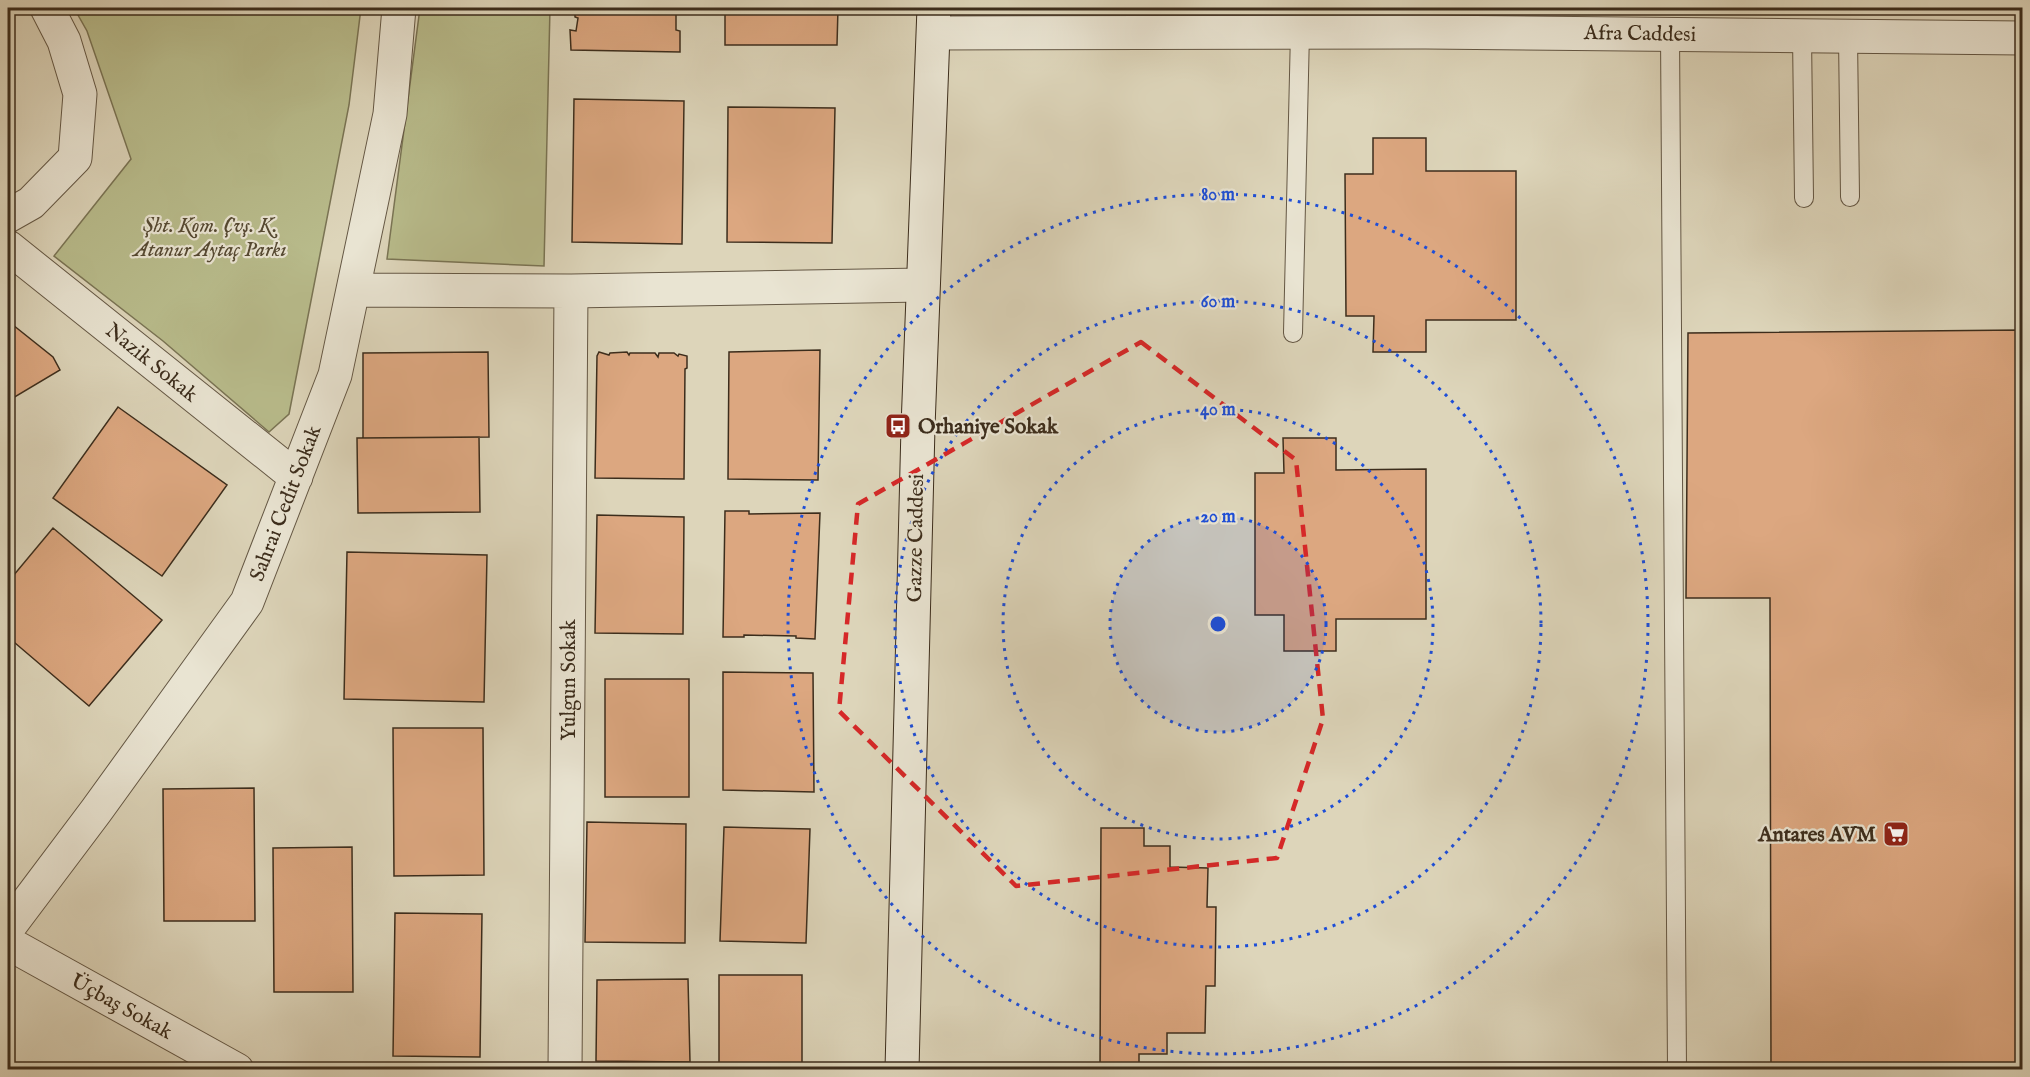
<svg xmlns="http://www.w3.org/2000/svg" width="2030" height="1077" font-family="'IM FELL English',serif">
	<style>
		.green { fill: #b8bb8b; stroke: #7a7454; stroke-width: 1.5 }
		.building { fill: #dca780; stroke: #3c2d1c; stroke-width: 1.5 }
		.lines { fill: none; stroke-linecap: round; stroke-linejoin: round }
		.service-casing { stroke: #645744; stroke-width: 20 }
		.minor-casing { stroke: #645744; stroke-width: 35 }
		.tertiary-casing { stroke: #645744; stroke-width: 35 }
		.secondary-casing { stroke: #3c2d1c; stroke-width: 35 }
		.service { stroke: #e9e4d2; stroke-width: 18 }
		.minor { stroke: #e9e4d2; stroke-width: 33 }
		.tertiary { stroke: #e9e4d2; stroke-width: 33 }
		.secondary { stroke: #e9e4d2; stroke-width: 33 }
		.marked { fill: none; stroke: #d62828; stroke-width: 4.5; stroke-dasharray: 12 8; stroke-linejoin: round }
		.ring { fill: none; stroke: #1d4ed8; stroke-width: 3; stroke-dasharray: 3 6 }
		.labels { text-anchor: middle; stroke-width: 4.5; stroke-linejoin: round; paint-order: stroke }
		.street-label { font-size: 21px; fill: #3c2d1c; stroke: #e9e4d2 }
		.park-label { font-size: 21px; font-style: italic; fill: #554932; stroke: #e9e4d2 }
		.poi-label { font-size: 21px; font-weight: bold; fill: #3c2d1c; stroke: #e9e4d2; text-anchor: start }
		.centre { fill: #1d4ed8; stroke: #e9e4d2; stroke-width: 3 }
		.ring-label { font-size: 18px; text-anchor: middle; font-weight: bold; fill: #1d4ed8; stroke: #e9e4d2; stroke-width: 4.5; stroke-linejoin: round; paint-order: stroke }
	</style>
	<rect width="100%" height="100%" fill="#ddd5ba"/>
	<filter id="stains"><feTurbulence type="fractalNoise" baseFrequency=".00333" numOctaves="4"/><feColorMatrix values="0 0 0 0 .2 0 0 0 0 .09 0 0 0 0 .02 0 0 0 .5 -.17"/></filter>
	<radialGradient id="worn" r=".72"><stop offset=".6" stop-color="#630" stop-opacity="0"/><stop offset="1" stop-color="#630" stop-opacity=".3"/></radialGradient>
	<path class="green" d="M74 8H361L349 105 289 414 269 432 163 341 54 256 131 159 87 31Z
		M420 8H550L544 266 387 259Z"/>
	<path class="building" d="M575 8H676V30L680 31V52L571 50 570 30 576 31 578 18 575 17Z
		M725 8H838L837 45H725Z
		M574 99 684 101 682 244 572 242Z
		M728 107 835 108 832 243 727 242Z
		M1373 138H1426V171H1516V320H1426V352H1373L1374 316H1346L1345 174H1373Z
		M8 321 53 357 60 370 8 401Z
		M2022 330V1070H1771L1770 598H1686L1688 333Z
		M820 350 818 480 728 479 729 352Z
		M488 352 489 437 363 438V353Z
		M599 352 609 355 610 353 627 352 629 355 630 353H655L658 357 659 353H674L678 356 679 354 687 356V368L685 369 684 479 595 478 597 356Z
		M118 407 227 485 162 576 53 498Z
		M479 437 480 512 358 513 357 438Z
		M1283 438H1336V470L1426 469V619H1336V651H1284V615H1255V473H1284Z
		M725 511H749V514L820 513 815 639 796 638V636L744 635V637H723Z
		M597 515 684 517 683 634 595 633Z
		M53 528 162 620 89 706 8 637V582Z
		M347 552 487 555 484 702 344 699Z
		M723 672 813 673 814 792 723 790Z
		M605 679H689V797H605Z
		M393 728H483L484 875 394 876Z
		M254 788 255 921H164L163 789Z
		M587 822 686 824 685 943 585 942Z
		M724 827 810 829 806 943 720 941Z
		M1101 828H1144V846H1170V867L1208 868 1207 907H1216L1215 986H1206L1205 1033H1167V1054H1139V1069H1100Z
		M352 847 353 992H274L273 848Z
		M395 913 482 914 480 1057 393 1056Z
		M719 975H802V1069H719Z
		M688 979 690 1062 596 1061 597 980Z
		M596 1061 690 1062V1070H596Z
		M719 1069H848V1070H719Z"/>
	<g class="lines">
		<g class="service-casing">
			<path id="service" d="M1670 33 1677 1069
				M1802 35 1804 198
				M1848 36 1850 197
				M1293 333 1300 32"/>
		</g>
		<g class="minor-casing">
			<path id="minor" d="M8 216 31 203 75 158 80 94 64 41 47 8
				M8 247 296 477
				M353 290 571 291 922 285
				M8 928 96 811 247 602 335 375 390 114 399 8
				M8 943 237 1070
				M565 1070 571 291"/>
		</g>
		<g class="tertiary-casing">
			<path id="tertiary" d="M934 33 1425 32 2022 38"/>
		</g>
		<g class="secondary-casing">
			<path id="secondary" d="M902 1070 918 427 934 8"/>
		</g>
		<use href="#service" class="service"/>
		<use href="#minor" class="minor"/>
		<use href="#tertiary" class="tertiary"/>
		<use href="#secondary" class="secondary"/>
	</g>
	<path class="marked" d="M1141 342 1296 460 1323 719 1277 858 1016 886 839 711 858 504Z"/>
	<circle cx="1218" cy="624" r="108" fill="#1d4ed8" fill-opacity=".12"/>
	<g class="ring">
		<circle cx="1218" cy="624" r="108"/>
		<circle cx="1218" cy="624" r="215"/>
		<circle cx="1218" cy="624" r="323"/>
		<circle cx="1218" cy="624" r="430"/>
	</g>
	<defs>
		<g id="bus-square" transform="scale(1.35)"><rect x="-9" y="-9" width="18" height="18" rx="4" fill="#8f2418" stroke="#e9e4d2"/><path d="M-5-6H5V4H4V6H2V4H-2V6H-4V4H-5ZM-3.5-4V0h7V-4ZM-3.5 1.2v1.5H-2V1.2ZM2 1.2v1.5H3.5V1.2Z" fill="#fff"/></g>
		<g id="supermarket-square" transform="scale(1.35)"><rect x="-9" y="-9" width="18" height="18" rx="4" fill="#8f2418" stroke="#e9e4d2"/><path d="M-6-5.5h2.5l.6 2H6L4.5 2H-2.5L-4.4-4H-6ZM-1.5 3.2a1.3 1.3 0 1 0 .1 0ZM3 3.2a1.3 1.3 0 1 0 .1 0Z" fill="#fff"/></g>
	</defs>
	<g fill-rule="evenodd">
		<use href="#bus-square" x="898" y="426"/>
		<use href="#supermarket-square" x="1896" y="834"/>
	</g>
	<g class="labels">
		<g class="street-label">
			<text transform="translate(1640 33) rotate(1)" y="7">Afra Caddesi</text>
			<text transform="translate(152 362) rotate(39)" y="7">Nazik Sokak</text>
			<text transform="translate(285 503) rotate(-69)" y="7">Sahrai Cedit Sokak</text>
			<text transform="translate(915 538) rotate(-89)" y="7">Gazze Caddesi</text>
			<text transform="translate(568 680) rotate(-90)" y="7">Yulgun Sokak</text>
			<text transform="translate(122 1006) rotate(29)" y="7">Üçbaş Sokak</text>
		</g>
		<g class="park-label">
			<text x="210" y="232">Şht. Kom. Çvş. K.<tspan x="210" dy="24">Atanur Aytaç Parkı</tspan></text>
		</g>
		<g class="poi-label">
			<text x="918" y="433">Orhaniye Sokak</text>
			<text x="1876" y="841" text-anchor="end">Antares AVM</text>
		</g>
	</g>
	<circle cx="1218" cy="624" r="9" class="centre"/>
	<g class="ring-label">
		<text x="1218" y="200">80 m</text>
		<text x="1218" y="307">60 m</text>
		<text x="1218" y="415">40 m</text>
		<text x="1218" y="522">20 m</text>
	</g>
	<rect width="2030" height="1077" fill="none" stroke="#ddd5ba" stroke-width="30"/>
	<rect x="9" y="9" width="2012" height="1059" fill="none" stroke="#3c2d1c" stroke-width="3"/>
	<rect x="15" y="15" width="2000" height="1047" fill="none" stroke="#3c2d1c" stroke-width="1.5"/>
	<rect width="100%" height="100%" filter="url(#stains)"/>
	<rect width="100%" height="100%" fill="url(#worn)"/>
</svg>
